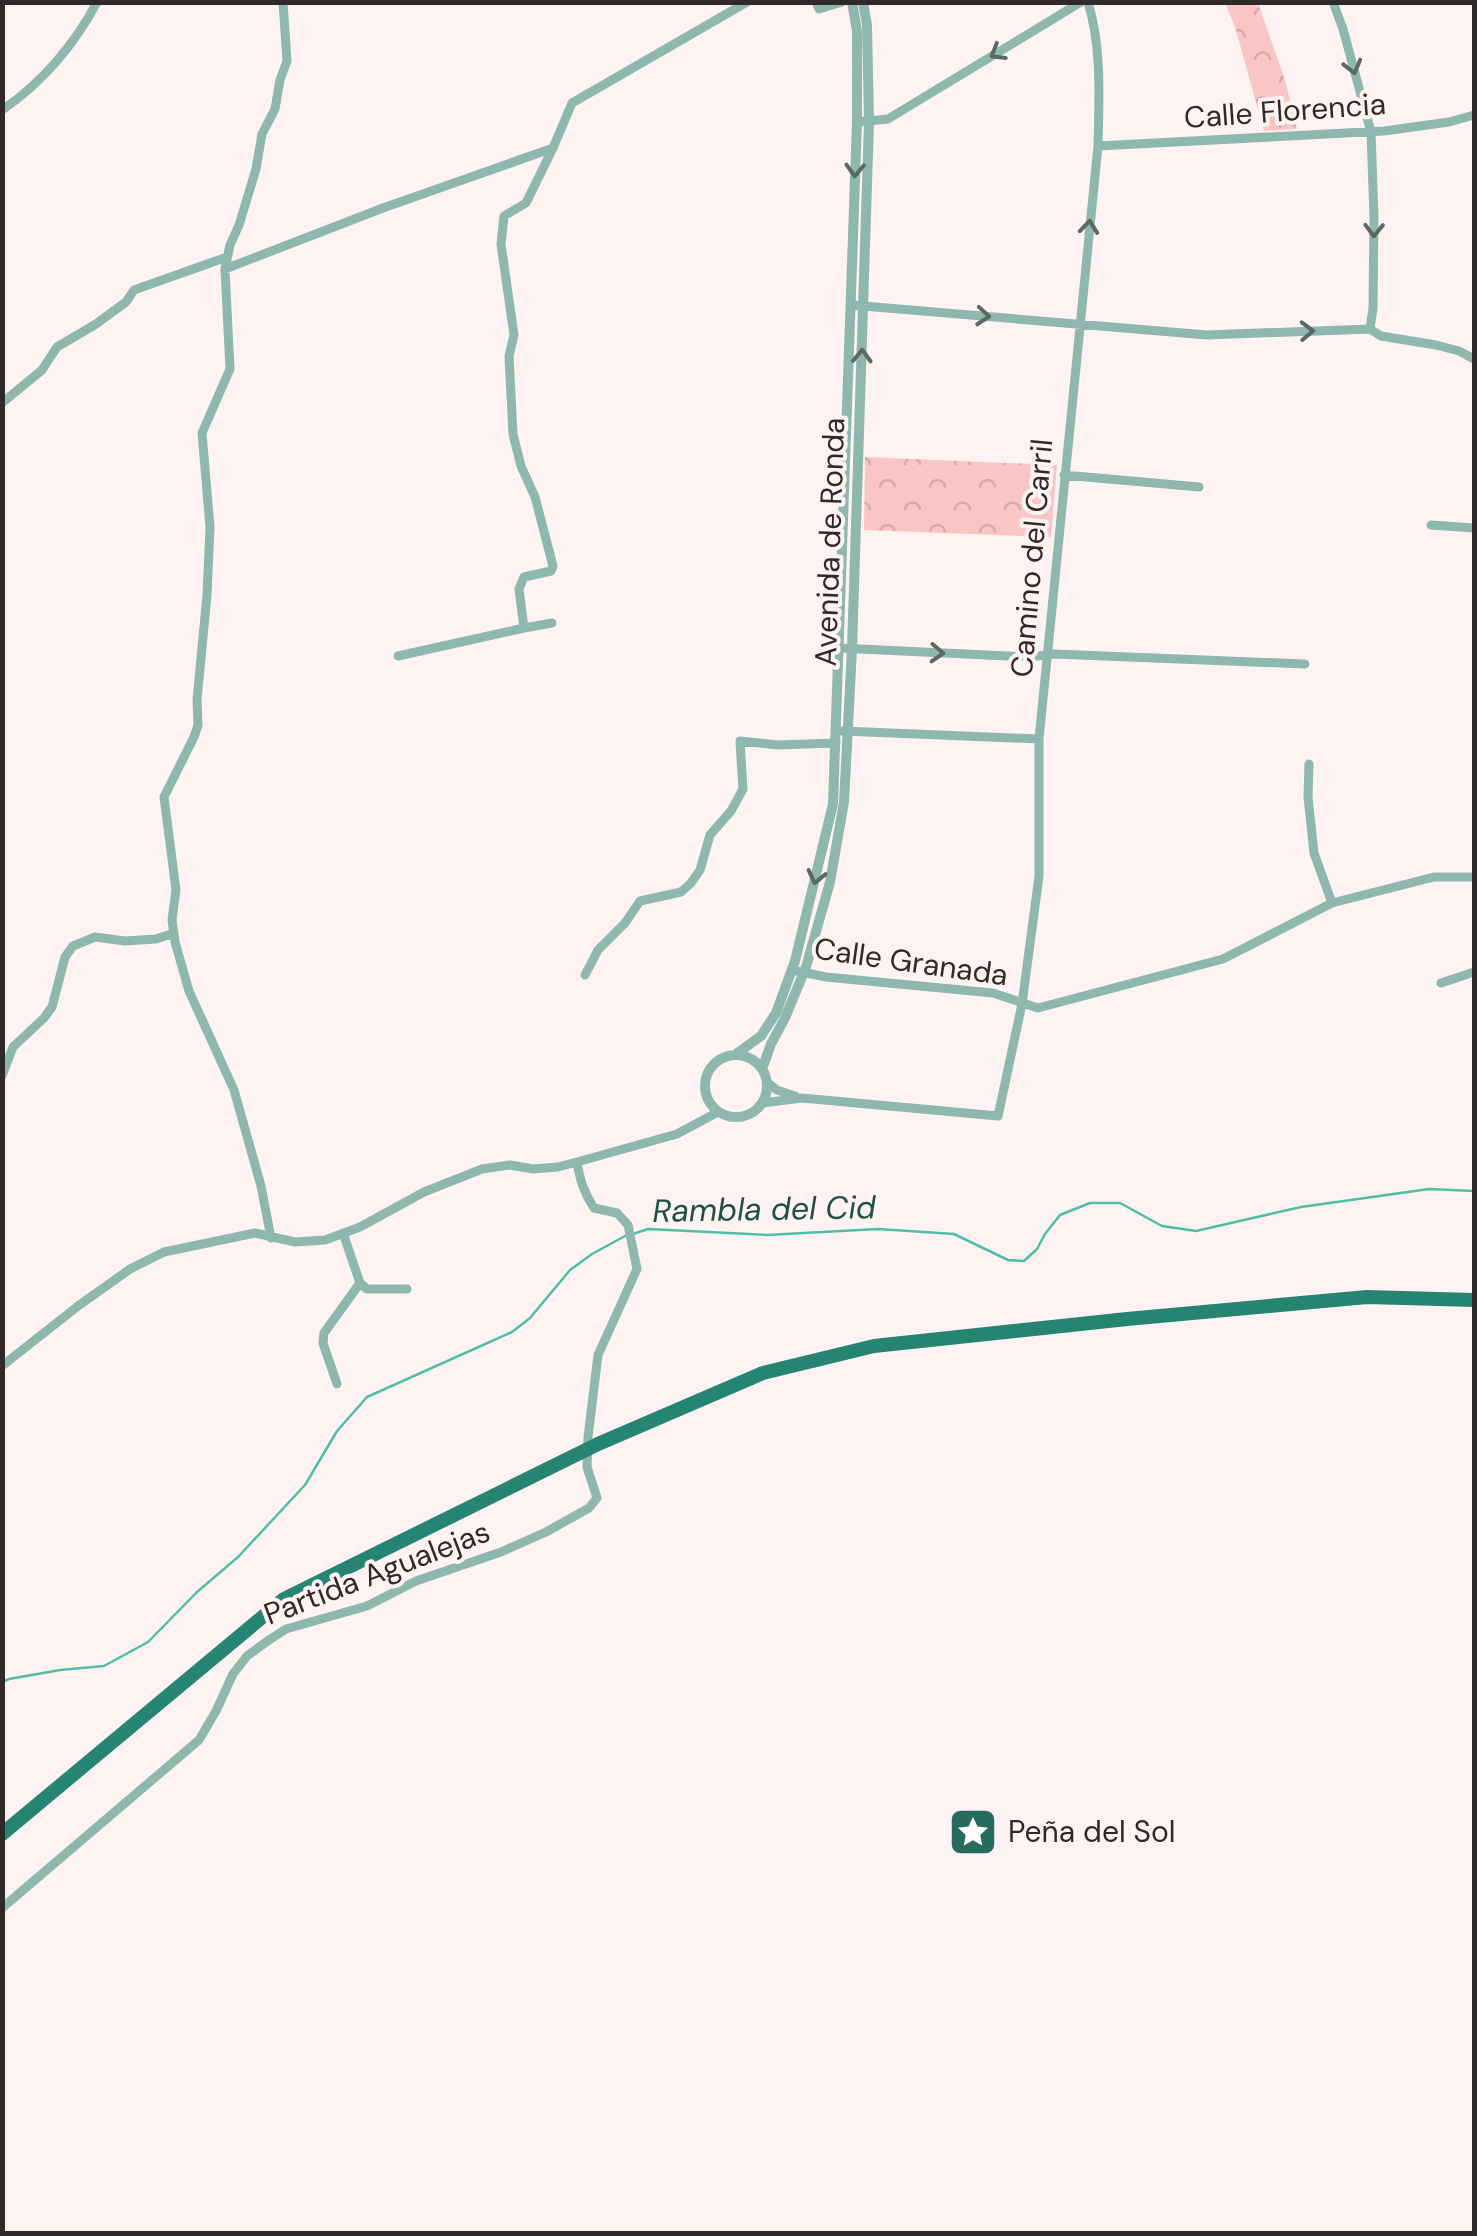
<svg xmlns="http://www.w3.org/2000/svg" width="1477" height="2236" font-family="'DM Sans',sans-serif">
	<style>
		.park { fill: url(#park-crowns) }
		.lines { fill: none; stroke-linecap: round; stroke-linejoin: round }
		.stream { stroke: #50bea7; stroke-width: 2.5 }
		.minor { stroke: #8eb8ad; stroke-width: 9 }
		.tertiary { stroke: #8eb8ad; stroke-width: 10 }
		.primary { stroke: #268472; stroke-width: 14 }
		.oneway { stroke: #5a6964 }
		.labels { text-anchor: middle; stroke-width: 8; stroke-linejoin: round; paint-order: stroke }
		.street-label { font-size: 30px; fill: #302929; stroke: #fef3f2 }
		.poi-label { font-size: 30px; fill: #302929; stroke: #fef3f2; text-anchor: start }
		.water-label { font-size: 32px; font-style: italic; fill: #204f45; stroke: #fef3f2 }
	</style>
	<defs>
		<pattern id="park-crowns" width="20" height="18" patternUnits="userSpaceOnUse" patternTransform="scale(2.5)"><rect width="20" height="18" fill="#fac6c5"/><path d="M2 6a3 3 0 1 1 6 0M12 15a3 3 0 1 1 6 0" fill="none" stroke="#d7aaa9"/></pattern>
	</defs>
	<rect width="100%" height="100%" fill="#fef3f2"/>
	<path class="park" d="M1225 3H1258L1285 80 1297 129 1264 131 1235 27Z
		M865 457 1057 465 1051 537 864 530Z"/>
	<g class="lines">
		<path class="stream" d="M633 1234 648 1229 767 1235 878 1229 954 1234 1008 1260 1024 1261 1037 1249 1045 1234 1060 1215 1090 1203H1120L1162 1226 1196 1231 1301 1207 1429 1189 1474 1191
			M2 1682 9 1679 60 1670 104 1666 148 1642 197 1592 238 1557 305 1485 337 1431 367 1397 512 1332 530 1318 570 1270 592 1254 625 1236"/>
		<path class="minor" d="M816 2 819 9 842 2
			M1333 2 1343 29 1371 132 1374 217 1373 308 1370 329
			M2 110C42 83 75 44 97 2
			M857 122 888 119 1081 2
			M1098 146 1384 131 1449 122 1474 115
			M225 269 383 208 553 148 572 103 747 2
			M851 305 1207 335 1370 329 1381 336 1436 345 1459 351 1474 359
			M2 403 42 370 57 347 96 324 126 302 134 290 227 257
			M1064 475 1199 487
			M1431 525 1474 528
			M552 623 524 628 519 589 524 577 551 571 553 566 535 497 521 466 513 434 509 356 514 335 501 244 504 216 526 203 553 148
			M839 648 1029 657 1054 654 1305 664
			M398 656 524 628
			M842 731 1039 739
			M1309 764 1308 797 1314 853 1332 903
			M792 970 826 977 993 993 1038 1008 1223 959 1332 903 1434 877H1474
			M585 975 598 950 625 923 640 901 681 892 691 883 700 870 710 835 731 811 743 789 740 741 778 745 836 743
			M1441 983 1474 972
			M2 1076 13 1047 44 1018 52 1007 65 957 73 946 95 937 125 941 156 939 174 933
			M767 1082 777 1090 795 1096
			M762 1103 802 1098 998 1116 1022 1004 1039 876V739L1098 146C1099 98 1102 48 1088 2
			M271 1238 261 1186 234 1090 189 991 175 942 172 920 176 890 164 797 194 737 198 725 197 700 207 595 210 527 202 433 230 369 225 269 230 245 239 225 256 169 262 134 275 109 280 80 287 61 283 2
			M360 1283 367 1289H407
			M2 1366 78 1306 130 1269 164 1252 255 1233 295 1242 325 1240 360 1227 424 1192 482 1169 510 1165 533 1169 558 1167 577 1162
			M337 1384 323 1343 324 1333 360 1283 343 1233
			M2 1908 199 1740 216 1711 233 1674 247 1656 269 1640 286 1629 367 1606 416 1581 501 1552 546 1532 589 1508 597 1498 587 1467 588 1437 598 1355 637 1269 628 1225 617 1213 594 1208C584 1193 580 1180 577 1162L677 1134 718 1112"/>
		<path class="tertiary" d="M736 1054 761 1036 776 1013 795 961 833 804 857 122V31L852 2
			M705 1086a31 31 0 1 1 62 0a31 31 0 1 1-62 0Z
			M762 1069 771 1044 785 1018 806 967 830 882 844 802 852 649 869 122 867 25 863 2"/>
		<path class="primary" d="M2 1834 284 1599 598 1444 763 1373 874 1346 1127 1319 1367 1297 1474 1300"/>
	</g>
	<defs><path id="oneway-chevron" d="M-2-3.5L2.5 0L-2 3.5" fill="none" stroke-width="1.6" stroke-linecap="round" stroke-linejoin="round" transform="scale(2.5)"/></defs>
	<g class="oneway">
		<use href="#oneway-chevron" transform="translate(997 53) rotate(149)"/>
		<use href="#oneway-chevron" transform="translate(1353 67) rotate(75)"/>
		<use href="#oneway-chevron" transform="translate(855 170) rotate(92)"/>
		<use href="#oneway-chevron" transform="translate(1089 227) rotate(-84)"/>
		<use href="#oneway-chevron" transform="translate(1374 230) rotate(91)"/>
		<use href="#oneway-chevron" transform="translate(983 316) rotate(5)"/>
		<use href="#oneway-chevron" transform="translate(1307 331) rotate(-2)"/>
		<use href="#oneway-chevron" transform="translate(862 356) rotate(-88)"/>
		<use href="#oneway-chevron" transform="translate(937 653) rotate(3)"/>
		<use href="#oneway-chevron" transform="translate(816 877) rotate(103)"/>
	</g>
	<defs>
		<g id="sight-square" transform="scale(2.5)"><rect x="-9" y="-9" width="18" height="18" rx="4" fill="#266b5d" stroke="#fef3f2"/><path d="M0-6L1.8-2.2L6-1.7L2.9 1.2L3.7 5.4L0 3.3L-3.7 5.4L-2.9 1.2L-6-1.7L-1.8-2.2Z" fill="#fff"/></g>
	</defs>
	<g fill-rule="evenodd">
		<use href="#sight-square" x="973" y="1832"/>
	</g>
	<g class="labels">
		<g class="street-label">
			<text transform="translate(1285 111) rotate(-4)" y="10">Calle Florencia</text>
			<text transform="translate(830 542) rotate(-88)" y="10">Avenida de Ronda</text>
			<text transform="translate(1032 558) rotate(-85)" y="10">Camino del Carril</text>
			<text transform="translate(911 962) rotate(8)" y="10">Calle Granada</text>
			<text transform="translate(377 1573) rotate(-21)" y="10">Partida Agualejas</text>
		</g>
		<g class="poi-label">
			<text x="1008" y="1842">Peña del Sol</text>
		</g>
		<g class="water-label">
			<text transform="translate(764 1209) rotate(-1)" y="11">Rambla del Cid</text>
		</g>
	</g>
	<rect width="1477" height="2236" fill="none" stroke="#302929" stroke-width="10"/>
</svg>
